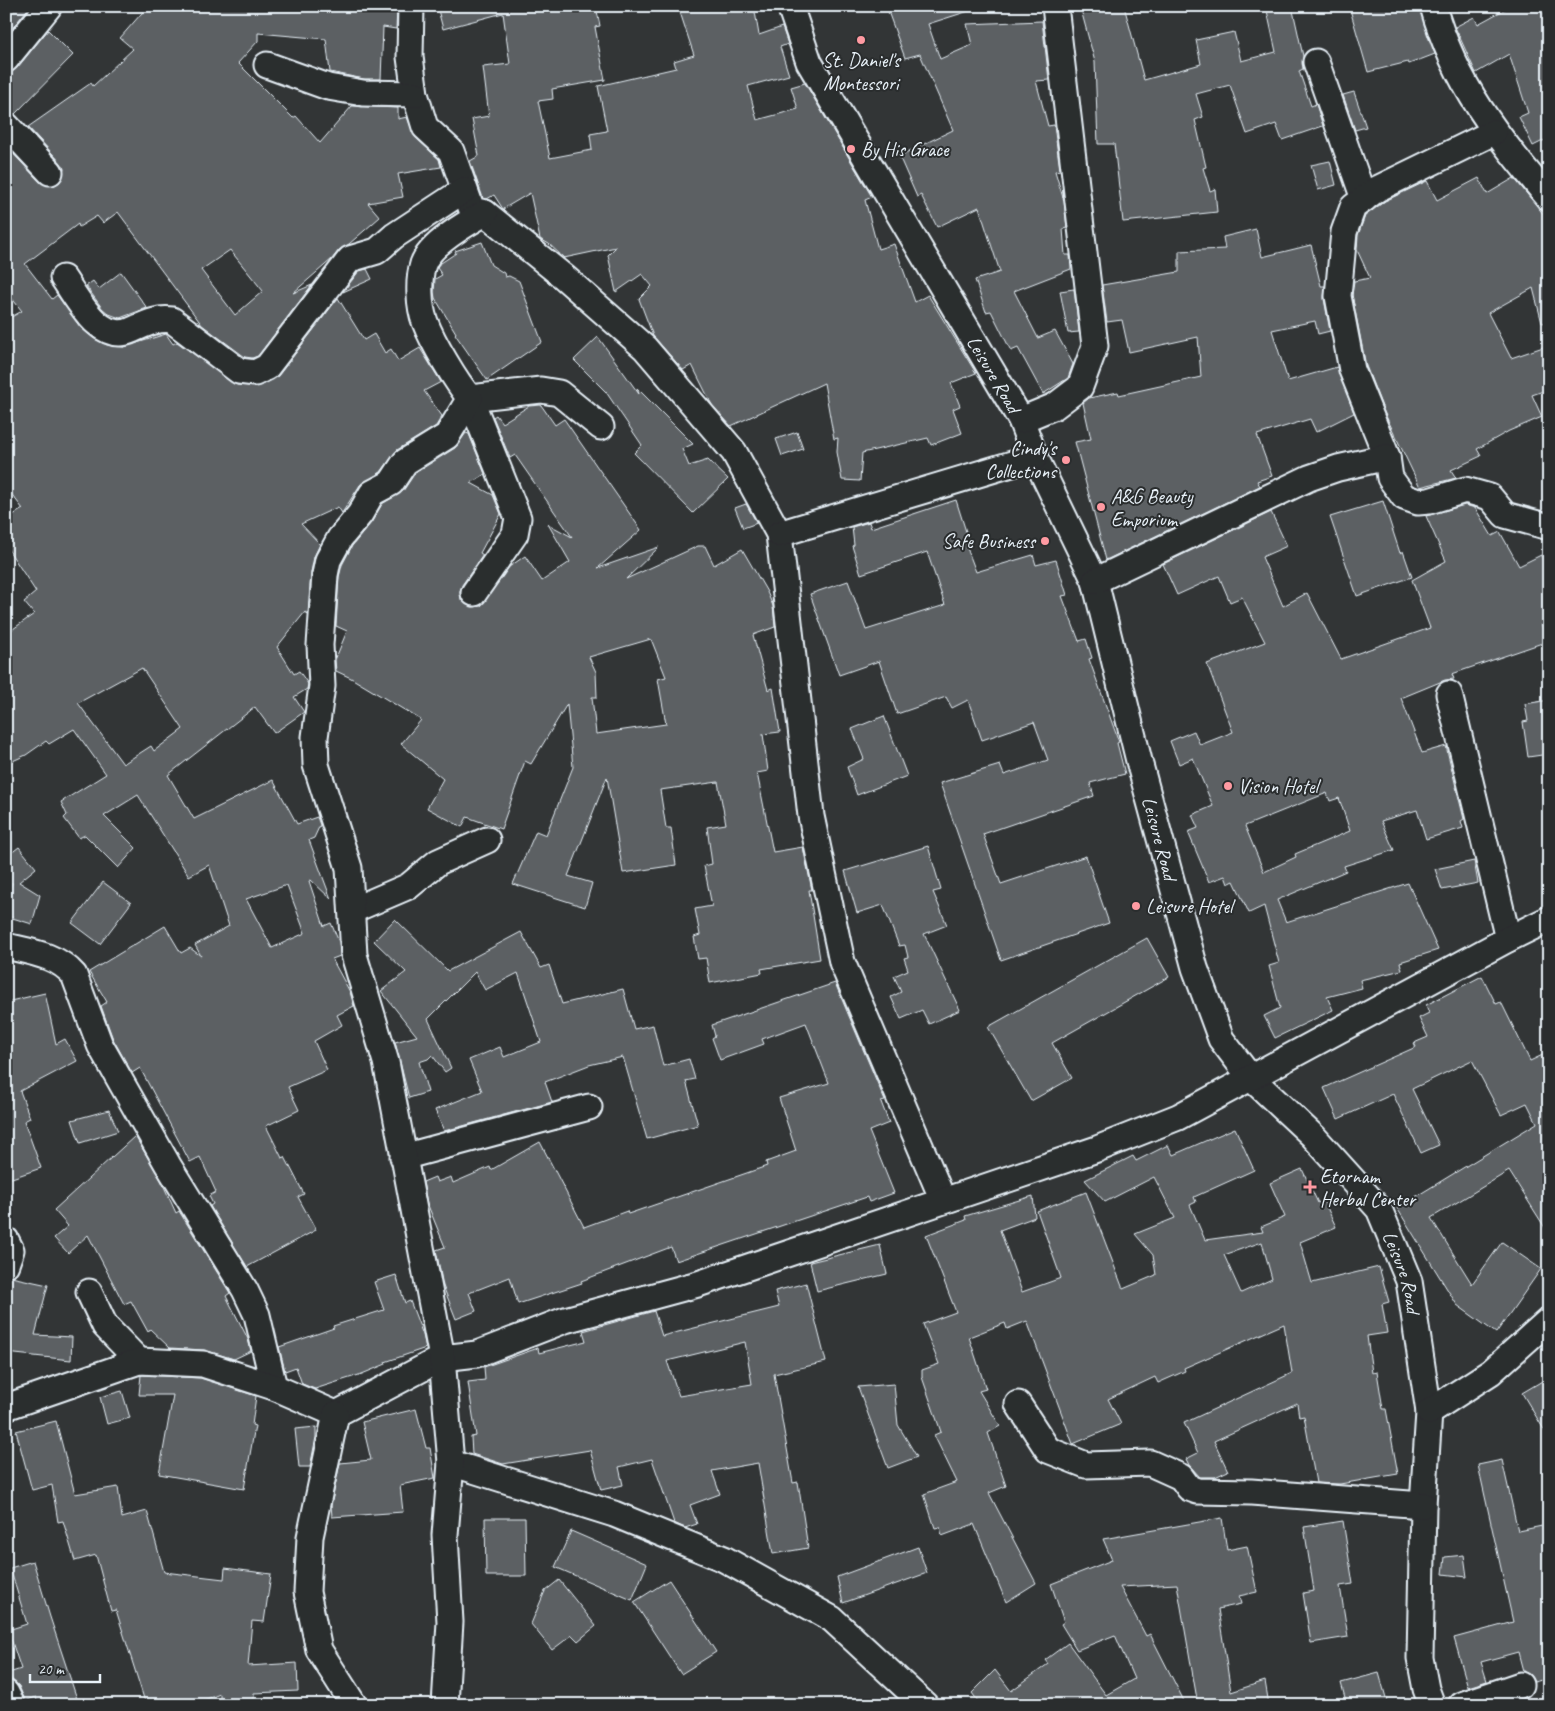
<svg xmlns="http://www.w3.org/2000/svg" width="1555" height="1711" font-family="Caveat,sans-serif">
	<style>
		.building { fill: #5c6063; stroke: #e8f1f8; fill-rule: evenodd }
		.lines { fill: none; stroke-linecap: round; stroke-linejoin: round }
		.minor-casing { stroke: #e8f1f8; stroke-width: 29 }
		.minor { stroke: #2a2d2e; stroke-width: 25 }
		.poi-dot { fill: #ff9aa2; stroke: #2a2d2e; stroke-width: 2 }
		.labels { text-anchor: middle; stroke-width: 4; stroke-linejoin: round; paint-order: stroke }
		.poi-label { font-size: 20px; fill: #e8f1f8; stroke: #2a2d2e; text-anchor: start }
		.street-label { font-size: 20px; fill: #e8f1f8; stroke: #2a2d2e }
	</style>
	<rect width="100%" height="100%" fill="#323536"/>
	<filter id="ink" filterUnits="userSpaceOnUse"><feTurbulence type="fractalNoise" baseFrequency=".02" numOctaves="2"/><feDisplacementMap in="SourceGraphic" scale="10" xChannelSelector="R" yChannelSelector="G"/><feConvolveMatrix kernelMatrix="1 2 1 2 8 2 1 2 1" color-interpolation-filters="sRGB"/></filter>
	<g filter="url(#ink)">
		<path class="building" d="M6 6H30L6 36Z
			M148 6H369L397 9 396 29 383 27 381 79H364L330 72 326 39 258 33V41L238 63 293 118 296 116 320 143 352 106 398 108V119L407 117 415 137 439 159 441 167 398 174 403 197 368 203 380 217 349 244 339 250 332 259 293 293 312 285 258 356 252 358 245 357 202 325 118 212 103 223 97 216 79 227 78 224 25 264 52 299 57 295 80 327 93 338 107 345 124 347 166 334 173 344 177 342 237 385 261 386 278 376 338 298 364 340 374 334 385 353 391 349 398 361 420 348 441 382 424 391 442 416 436 426 397 450 381 472 360 485 342 513 338 507 301 524 320 544 314 557 311 572 308 614 305 612 277 647 294 674 299 671 308 684 307 689 294 697 304 712 274 733 255 707 168 775 194 819 273 780 297 824 317 817 320 825 314 838 309 840 331 899 311 880 309 881 324 926 331 923 339 942 340 956 332 959 350 992 354 1006 337 1015 342 1025 314 1041 327 1070 288 1087 299 1110 266 1126 282 1158 285 1157 304 1194 298 1197 316 1230 247 1267 210 1206 213 1204 209 1196 216 1192 200 1157 190 1162 140 1068 132 1073 113 1039 101 1006 107 1002 89 972 165 926 181 953 190 948 201 956 195 945 229 926 209 865 189 876 138 795 104 816 136 848 118 868 85 835 79 838 64 818 67 815 61 802 106 774 74 729 49 744 46 741 26 755 6 764V634L34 614 24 602 36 592 6 546V519L23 509 6 487V320L22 311 6 291V146L40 182 53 186 60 182 64 169 61 163 28 127 91 83 93 86 133 49 120 38ZM230 250 263 291 235 315 201 270ZM142 668 183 729 154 751 151 746 123 764 78 703ZM287 885 305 933 272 948 246 899Z
			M437 6H596L600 26 595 27 605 80 552 89 553 99 538 101 550 158 592 150 590 134 607 131 598 86 676 68 674 61 694 55 678 6H754L759 35 782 27 788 44 780 47 789 75 748 86 757 120 798 109 791 87 805 83 872 197 865 200 878 249 894 244 915 302 928 295 976 373 951 383 960 406 953 409 962 433 931 445 928 438 862 453 860 481 842 480 837 452 838 438 834 439 824 383 731 426 712 405 692 365 683 370 653 336 639 299 652 286 642 274 616 292 608 255 616 247 564 258 549 244 540 239 530 193 503 209 494 195 487 199 483 198 470 161 479 156 472 119 489 116 483 67 510 64 503 13 443 29Z
			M886 6H971L972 10 928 24 940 59 972 45 967 24 1042 21 1049 80 1036 81 1048 126 1054 125 1060 170 1055 171 1064 201 1067 228 1063 229 1065 255H1070L1071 269 1014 291 1038 338 1055 331 1073 364 1068 378 1043 394 1018 348 1011 351 991 311 986 312 975 280 1000 272 979 207 937 227 921 195 917 197 899 156 953 130 920 54 905 58Z
			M1080 6H1124L1144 80 1201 64 1196 40 1234 32 1241 61 1276 52 1266 6H1292L1303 56V69L1299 71 1311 106 1316 104 1323 126 1282 140 1276 124 1247 134 1230 85 1196 94 1203 117 1195 120 1206 167 1203 168 1210 191 1215 189 1217 212 1123 222 1114 144H1098L1095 62Z
			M1349 6H1419L1435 54 1409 64 1408 62 1368 72Z
			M1511 6H1549V138L1533 146 1519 117 1528 113 1509 54 1476 73 1455 27 1474 17 1478 24Z
			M48 30 73 55 15 114 6 111V73L17 68Z
			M1354 92 1366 127 1355 130 1343 95Z
			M1330 161 1336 185 1318 190 1311 165Z
			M1479 178 1487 194 1514 178 1549 221V322L1542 323 1533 288 1488 313 1511 358 1549 345V389L1532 395 1542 417 1509 431 1477 449 1481 456 1451 470 1456 478 1420 487 1384 412 1366 366 1352 295 1354 281 1370 278 1357 250 1358 235 1365 216 1385 201 1427 181 1437 200Z
			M1256 229 1262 257 1311 245 1321 286H1325L1324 299 1330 331 1318 334 1315 321 1272 330 1288 381 1337 367 1354 413 1316 432 1310 419 1257 435 1272 476 1257 481 1260 486 1106 560 1075 442 1091 439 1083 403 1089 398 1118 392 1119 395 1201 377 1198 337 1129 352 1122 320 1107 322 1102 285 1179 272V251L1225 249 1223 237Z
			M482 242 491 265 504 273 505 277 509 276 519 281 542 342 487 380 455 334 456 333 435 298 434 292 435 279 442 275 437 268 438 265 456 253 455 251Z
			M367 269 372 279 343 292 359 271Z
			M121 272 147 308 120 318 109 314 102 308 86 286 93 281 99 289Z
			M1074 289 1079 332 1068 333 1060 291Z
			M598 337 639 394 637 388 693 444 682 449 689 466 708 460 728 479 693 513 634 453 642 445 606 392 574 360Z
			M541 405 555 425 564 419 641 530 598 568 659 547 626 579 698 546H705L714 565 742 549 767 592 773 606 775 627 753 635 768 690 773 688 780 732 763 734 768 771 757 773 773 852 803 847 812 890H809L820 959 761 969 762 973 710 983 706 958 698 959 694 937 700 935 695 909 712 906 704 866 712 864 707 827 726 824 718 782 660 790 666 828H671L676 865 623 873 607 777 568 876 592 883 585 907 513 884 536 831 546 835 573 767 567 704 531 764 525 761 501 829 467 817 462 827 427 808 443 779 401 744 421 720 351 678 336 671 335 660 347 631 336 626 339 577 342 565 352 546 371 523 382 504 403 491 415 473 455 448 466 433 469 434 485 474 471 483 493 495 501 514 480 553 483 555 462 585 460 592 461 600 472 607 481 606 509 567 525 556 542 581 570 562 548 524 572 537 515 455 510 458 493 417 496 415 502 423 529 406ZM651 639 666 677 658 679 666 724 596 734 592 697H597L596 672 589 657Z
			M797 432 803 449 782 456 776 439Z
			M956 500 968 538 964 540 976 572 1033 555 1036 565 1056 560 1067 595 1062 596 1079 641 1086 639 1092 658 1089 659 1119 742 1117 743 1125 774 1090 783 1094 796 983 834 1001 884 1086 856 1109 923 1001 960 940 783 1000 765 1004 775 1048 760 1034 722 982 740 968 700 952 708 946 697 897 714 879 661 839 675 810 594 848 581 866 630 945 605 927 552 861 574 852 546 854 545 852 527 869 522 871 528Z
			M1383 501 1400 553 1403 551 1412 577 1357 596 1330 517Z
			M746 504 757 523 743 528 735 508Z
			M1465 505 1475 508 1492 536 1500 532 1519 566 1541 555 1549 572V620L1541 624 1548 641 1452 674 1454 679 1445 680 1401 698 1422 753 1446 746 1464 819 1461 821 1463 828 1426 839 1417 810 1381 821 1394 850 1344 866 1346 871 1277 900 1286 922 1408 883 1438 950 1400 962 1402 970 1360 980 1362 988 1327 997 1333 1010 1275 1038 1264 1016 1280 1008 1269 966 1279 963 1264 906 1249 913 1234 881 1228 884 1225 876 1209 882 1188 832 1198 828 1192 815 1213 806 1193 758 1179 764 1170 741 1194 731 1200 745 1233 732 1207 664 1265 642 1242 597 1230 602 1219 576 1177 595 1163 564 1271 512 1287 546 1262 557 1283 606 1307 593 1341 659 1430 628 1412 580 1446 561 1426 516ZM1327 793 1330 801 1339 798 1350 831 1295 854 1296 857 1264 872 1245 826Z
			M1549 700V754L1528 757 1523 722 1528 721 1525 704Z
			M884 716 907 776 857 795 847 767 864 759 852 729Z
			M928 846 941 890 933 892 947 925 924 934 960 1010 929 1024 922 1010 901 1019 891 997 901 992 894 976 908 970 904 958 908 957 905 945 899 946 883 905 857 913 845 871Z
			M19 847 36 868 19 882 40 895 32 924 6 916V902L12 883 6 877V857Z
			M1474 861 1478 883 1442 890 1435 869Z
			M103 882 131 903 100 944 72 923Z
			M395 919 448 971 521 932 541 968 549 965 562 1004 623 989 634 1029 653 1025 663 1066 689 1059 695 1079 686 1081 698 1125 647 1139 623 1057 589 1065 545 1082 552 1102 444 1131 435 1110 482 1091 469 1060 500 1047 504 1057 541 1042 518 973 485 990 475 972 428 1019 451 1068 445 1072 432 1055 428 1059 419 1062 428 1092 409 1098 395 1042 417 1036 381 991 406 972 374 941Z
			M1147 938 1169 977 1052 1043 1072 1078 1031 1101 988 1027Z
			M1482 976 1496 1004 1501 1002 1530 1061 1549 1052V1234L1509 1171 1431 1218 1472 1284 1502 1242 1541 1269 1496 1333 1457 1305 1397 1208 1537 1123 1527 1103 1501 1115 1472 1060 1412 1089 1439 1145 1421 1153 1393 1094 1338 1119 1324 1088 1416 1047 1414 1043 1428 1037 1419 1018 1429 1013 1426 1005Z
			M835 983 885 1101 881 1102 889 1123 869 1131 894 1193 869 1202 867 1197 676 1261 671 1247 581 1281 582 1283 518 1304 510 1277 469 1293 476 1311 456 1319 443 1286 436 1250 445 1247 427 1203 423 1182 435 1177 437 1182 451 1177 453 1183 490 1167 491 1170 540 1142 584 1227 627 1211 628 1214 767 1166 766 1162 796 1151 779 1098 829 1083 806 1023 762 1039 764 1044 720 1060 712 1038 715 1036 712 1025Z
			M45 993 56 1044 65 1039 77 1061 20 1091 30 1118 24 1121 41 1168 6 1180V1002Z
			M109 1110 118 1131 80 1143 72 1120Z
			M1235 1128 1254 1170 1194 1197 1196 1202 1190 1205 1205 1240 1263 1232 1261 1227 1285 1217 1270 1183 1302 1169 1318 1203 1324 1201 1336 1227 1300 1242 1312 1283 1379 1267 1389 1302 1382 1304 1387 1333 1367 1336 1372 1373 1377 1372 1383 1409H1386L1398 1474 1340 1484 1316 1483 1304 1416 1299 1417 1297 1403 1214 1441 1228 1471 1215 1477H1200L1189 1465 1186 1459 1198 1453 1184 1423 1292 1373 1284 1324 1184 1368 1185 1371 1158 1383 1155 1377 1108 1399 1121 1424 1073 1444 1027 1321 1007 1329 1005 1323 969 1337 986 1389 979 1391 1000 1426 988 1433 1006 1486 989 1493 1036 1583 1006 1602 974 1524 942 1536 940 1527 935 1528 924 1494 957 1482 934 1435 941 1432 922 1377V1370L939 1364 923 1324 956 1312 926 1235 966 1220 965 1216 1033 1196 1035 1217 1000 1230 1022 1292 1061 1278 1037 1211 1086 1192 1123 1289 1156 1275 1153 1255 1135 1234 1175 1218 1154 1177 1105 1202 1085 1180 1133 1156 1136 1161 1168 1145 1173 1155ZM1262 1242 1272 1279 1241 1293 1224 1255Z
			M135 1136 161 1180 176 1213 179 1211 230 1293 226 1296 248 1339 251 1351 234 1359 204 1350 170 1348 150 1329 148 1332 131 1301 124 1304 88 1235 68 1253 54 1238 68 1226 54 1210Z
			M880 1245 887 1274 817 1291 810 1262Z
			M396 1275 405 1303 410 1301 423 1335 426 1348 385 1362 386 1364 362 1374 315 1389 302 1384 296 1367 285 1371 279 1347 334 1328 333 1326 384 1310 374 1282Z
			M11 1277 48 1285 35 1335 72 1337 71 1360 6 1353V1278Z
			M806 1283 826 1362 774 1374 793 1483 798 1482 808 1548 773 1554 758 1463 712 1471 720 1494 690 1505 697 1524 685 1528 674 1523 652 1459 619 1467 623 1485 601 1490 590 1450 503 1464 472 1454 471 1437 476 1436 468 1382 485 1380 484 1367 538 1348 539 1353 586 1341 583 1331 654 1311 662 1336 779 1307 775 1291ZM745 1342 752 1384 679 1396 667 1361Z
			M141 1375 200 1378 256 1396 252 1425 255 1426 244 1489 159 1474 173 1395H139Z
			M1549 1377V1438L1522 1393Z
			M894 1384 898 1425 917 1457 888 1468 858 1387Z
			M122 1391 130 1418 107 1424 100 1397Z
			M416 1409 426 1448H430L435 1478 400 1485 403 1512 332 1517 331 1505 340 1463 371 1460 362 1422Z
			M56 1421 75 1494 118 1487 122 1518 147 1511 164 1572 224 1579 225 1568 271 1574 264 1622 252 1621 248 1666 297 1663 298 1691 254 1693V1705H220V1694L191 1705H146L116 1610 111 1611 96 1555 75 1561 63 1521 58 1522 52 1485 32 1490 16 1431Z
			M316 1427V1437L310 1467H299L295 1429Z
			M1502 1460 1518 1531 1542 1526 1549 1558V1678L1534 1682 1530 1675 1523 1671 1518 1652 1481 1662 1487 1681 1468 1687 1454 1638 1513 1622 1478 1465Z
			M485 1518H525L526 1576H486Z
			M1222 1518 1227 1550 1247 1546 1257 1592 1239 1596 1241 1604 1218 1609 1231 1692 1265 1681 1269 1705H1198L1177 1584 1120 1587 1146 1636 1150 1634 1186 1705H981L972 1693 995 1670 1011 1691 1048 1664 1045 1660 1068 1643 1106 1695 1134 1679 1115 1635 1077 1650 1061 1624 1064 1622 1051 1584 1112 1560 1103 1539Z
			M1343 1521 1353 1584 1340 1586 1348 1637 1311 1643 1303 1593 1314 1591 1304 1527Z
			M571 1531 647 1564 632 1600 555 1567Z
			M918 1547 927 1573 843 1603 837 1577Z
			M1464 1555 1467 1577 1443 1574 1445 1557Z
			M33 1561 50 1617 79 1705H38L36 1697 25 1701 19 1686 12 1680 9 1673 21 1669 8 1630 27 1624 10 1568Z
			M559 1580 596 1626 578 1641 572 1635 552 1650 531 1624 545 1591Z
			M669 1580 716 1652 681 1674 634 1602Z
			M1379 1673 1388 1705H1347L1341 1683Z"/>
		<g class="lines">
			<g class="minor-casing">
				<g id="minor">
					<path d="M411 6 410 57 415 94 425 127 451 151 472 210 485 213 564 277 645 348 734 452 779 534 811 816 842 962 943 1200"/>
					<path id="s1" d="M790 6 809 62 1021 420 1035 457 1095 581 1140 765 1195 968 1221 1039 1250 1077 1313 1136 1379 1209 1409 1281 1429 1412 1423 1505 1420 1658 1426 1689 1432 1705"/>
					<path d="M1433 6C1455 85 1498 137 1549 198"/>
					<path d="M6 59 49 6"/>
					<path d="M1316 62 1364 199"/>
					<path d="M267 65 328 87 363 93 415 94"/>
					<path d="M6 125 50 172"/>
					<path d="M63 278C78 299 100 345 132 330 146 324 156 318 172 320L239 371 255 373 267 367 350 259 377 251 394 236 464 190"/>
					<path d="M1021 420 1055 406 1080 387 1095 346 1055 6"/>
					<path d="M1387 457 1352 370 1338 296 1344 232 1353 207 1377 189 1494 132"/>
					<path d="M779 534 1035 457"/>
					<path d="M1095 581 1309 478 1338 468 1387 457 1390 478 1404 497 1418 502 1429 501 1465 490 1490 497 1505 515 1549 527"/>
					<path d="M474 593 515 534 518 518 470 398 541 390 559 393 601 427"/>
					<path d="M1449 694 1508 939"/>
					<path d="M353 910 409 886 438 862 487 840"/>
					<path d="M6 946C31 952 57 955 74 975L100 1045 168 1165 245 1290 257 1315 274 1387"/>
					<path d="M403 1157 589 1107"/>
					<path d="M6 1240 11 1250 6 1264"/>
					<path d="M89 1292 105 1326 139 1361"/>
					<path d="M1018 1404 1048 1450 1086 1465 1150 1463 1181 1477 1189 1488 1197 1491 1251 1492 1423 1505"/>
					<path d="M6 1407 139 1361 203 1364 274 1387 336 1414"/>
					<path d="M1429 1412 1491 1372 1549 1320"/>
					<path d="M336 1414 442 1358 477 1354 565 1320 698 1284 1097 1149 1178 1117 1508 939 1549 919"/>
					<path d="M336 1414 310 1537 307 1592 319 1650 354 1705"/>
					<path d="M451 1463 614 1514 724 1559 832 1619 925 1705"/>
					<path d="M6 1693 12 1705"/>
					<path d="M445 1705 450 1622 445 1535 451 1463 442 1358 386 1062 354 955 349 868 316 765 315 737 322 686 320 645 325 575 328 560 340 538 360 514 372 493 391 483 405 462 447 436 470 398C456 382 432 341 425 322 419 306 418 280 423 264 430 244 467 223 485 213"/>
					<path d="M1461 1705 1520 1685"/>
				</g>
			</g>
			<use href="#minor" class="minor"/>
		</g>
	</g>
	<g class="poi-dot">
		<circle cx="861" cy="40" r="5"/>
		<circle cx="851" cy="149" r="5"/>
		<circle cx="1066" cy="460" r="5"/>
		<circle cx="1101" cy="507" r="5"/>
		<circle cx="1045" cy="541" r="5"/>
		<circle cx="1228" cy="786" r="5"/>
		<circle cx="1136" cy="906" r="5"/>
		<path d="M1307.5 1179.5h5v5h5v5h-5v5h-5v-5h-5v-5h5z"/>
	</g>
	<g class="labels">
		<g class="poi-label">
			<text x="861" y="67" text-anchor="middle">St. Daniel's<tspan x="861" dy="23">Montessori</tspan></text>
			<text x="861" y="156">By His Grace</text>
			<text x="1056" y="455" text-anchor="end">Cindy's<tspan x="1056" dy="23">Collections</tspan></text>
			<text x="1111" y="503">A&amp;G Beauty<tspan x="1111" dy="23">Emporium</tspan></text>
			<text x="1035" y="548" text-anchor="end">Safe Business</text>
			<text x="1238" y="793">Vision Hotel</text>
			<text x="1146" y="913">Leisure Hotel</text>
			<text x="1320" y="1183">Etornam<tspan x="1320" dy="23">Herbal Center</tspan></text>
		</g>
		<g class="street-label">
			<text dy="7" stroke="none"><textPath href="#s1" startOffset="422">Leisure Road</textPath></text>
			<text dy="7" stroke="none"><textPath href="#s1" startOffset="918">Leisure Road</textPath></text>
			<text dy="7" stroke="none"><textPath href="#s1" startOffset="1428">Leisure Road</textPath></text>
		</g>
	</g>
	<rect width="1555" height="1711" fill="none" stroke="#2a2d2e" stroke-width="25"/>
	<rect x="12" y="12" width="1530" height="1686" fill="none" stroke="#e8f1f8" stroke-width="2" filter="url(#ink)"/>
	<path d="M30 1674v8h70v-8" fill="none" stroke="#e8f1f8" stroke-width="2.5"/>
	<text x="38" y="1674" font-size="15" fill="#e8f1f8" stroke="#2a2d2e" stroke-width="4" paint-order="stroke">20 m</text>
</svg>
